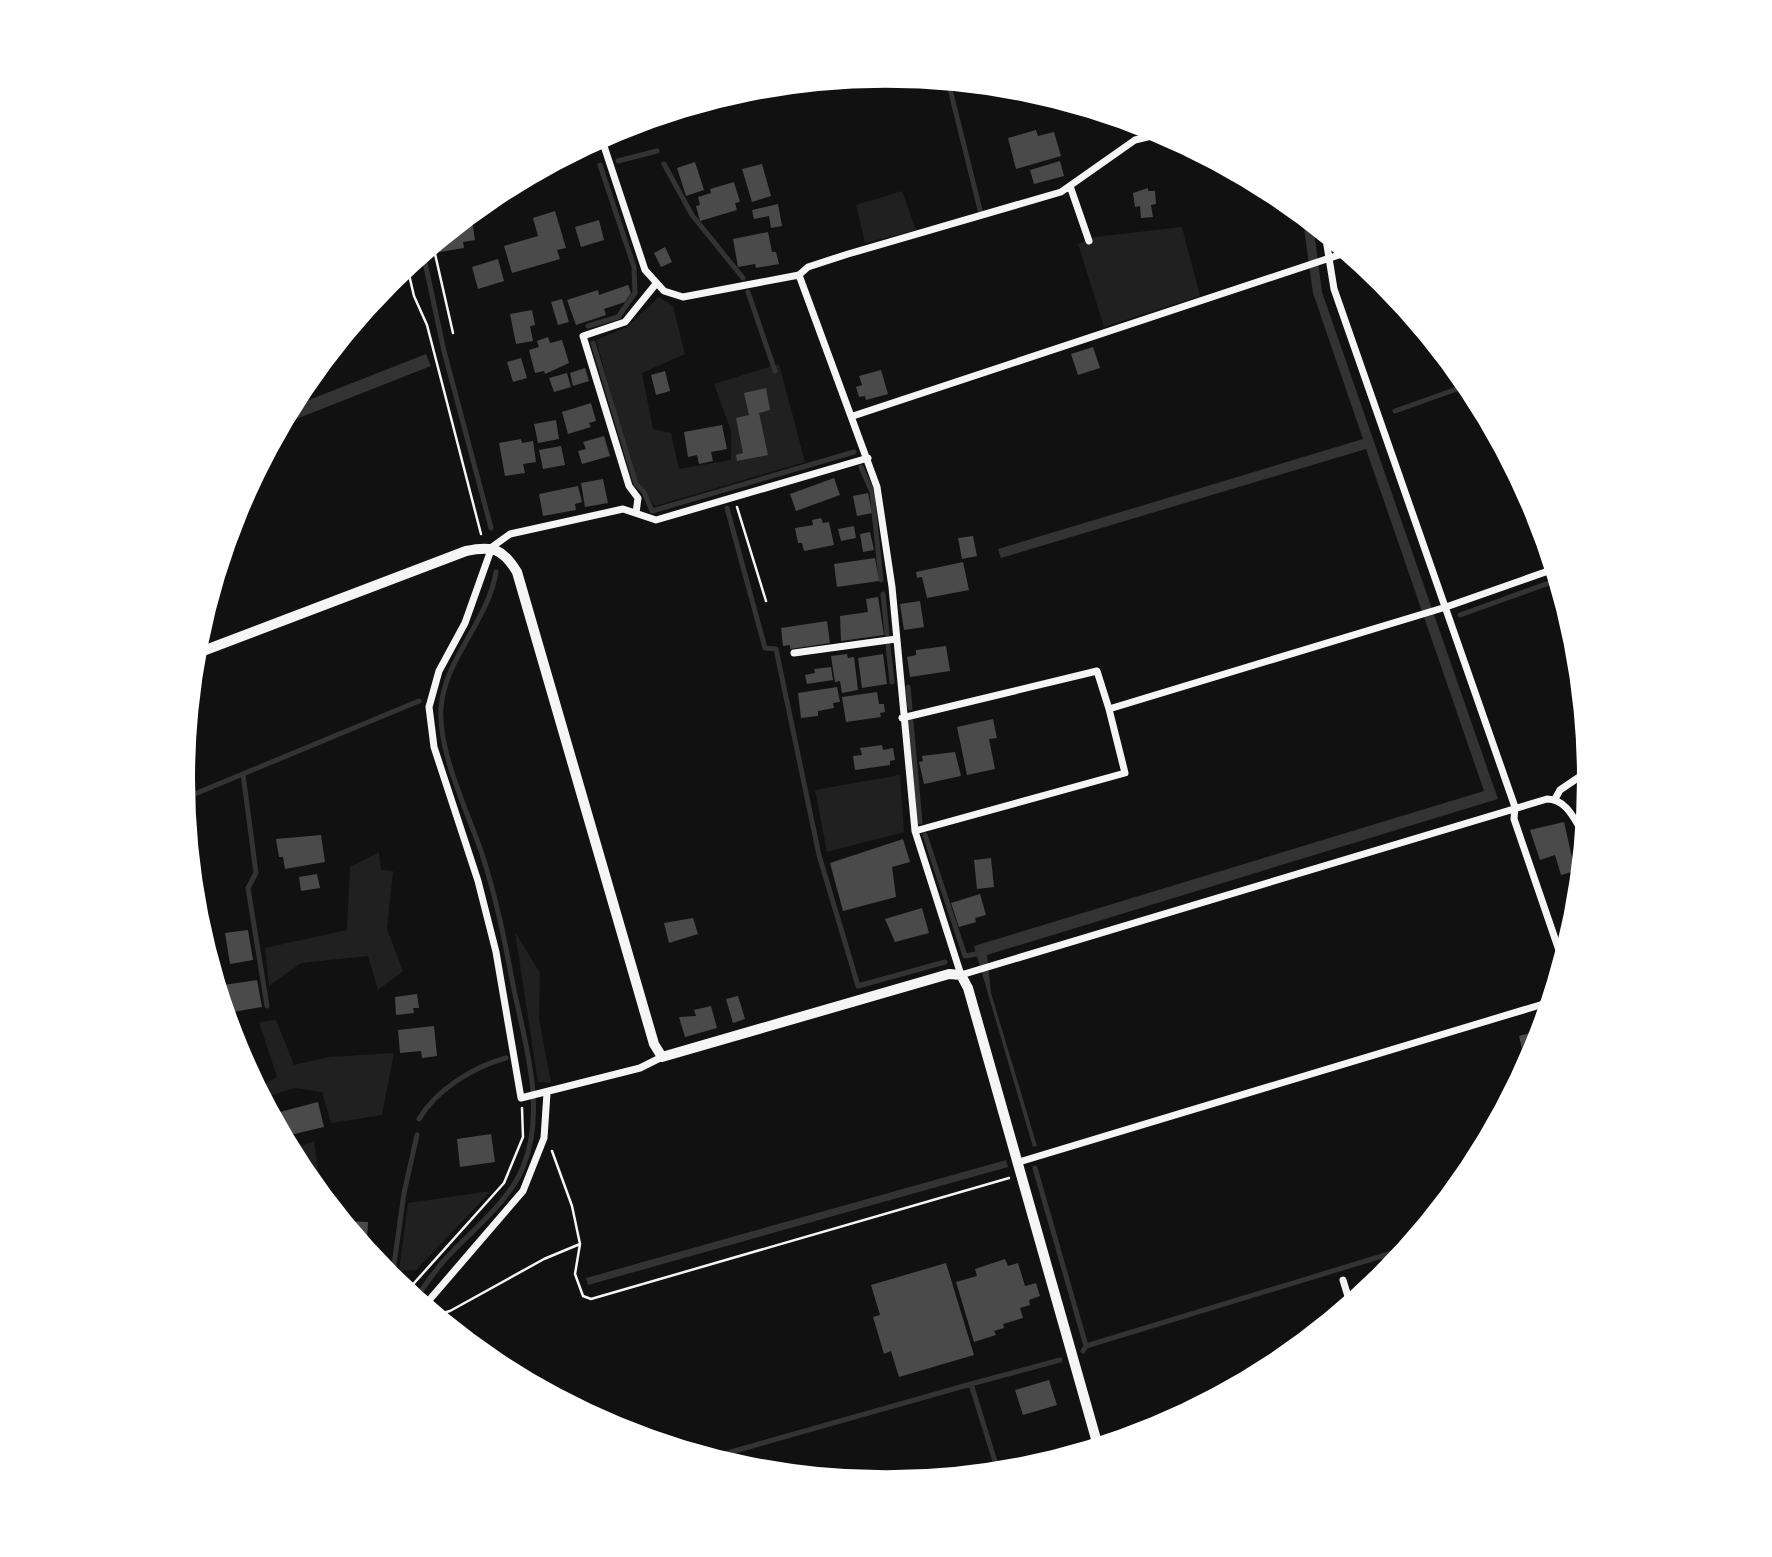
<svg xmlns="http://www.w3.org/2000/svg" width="1772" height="1557" font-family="Barlow,sans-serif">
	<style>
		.green { fill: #202020 }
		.water { fill: #333 }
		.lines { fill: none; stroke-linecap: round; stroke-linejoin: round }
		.stream { stroke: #333; stroke-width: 5 }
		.building { fill: #4a4a4a }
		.path { stroke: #f5f5f5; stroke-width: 2.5 }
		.service { stroke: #f5f5f5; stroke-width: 3.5 }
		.minor { stroke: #f5f5f5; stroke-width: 7 }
		.tertiary { stroke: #f5f5f5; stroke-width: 10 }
	</style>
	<rect width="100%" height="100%" fill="#111"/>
	<path class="green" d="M902 191 916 230 865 243 856 205Z
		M1182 227 1200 296 1104 327 1078 244 1095 237Z
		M659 297 673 306 685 354 642 373 653 429 671 433 679 469 731 460V431L714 384 779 364 805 462 655 506 635 478 596 340 627 327Z
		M900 775 904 832 827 852 815 790Z
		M379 852 381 870 393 871 387 929 403 971 378 990 368 956 301 963 269 986 265 948 347 930 350 867Z
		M515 932 540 973 539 1018 551 1083 538 1082Z
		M276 1020 294 1065 329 1057 394 1053 382 1115 331 1123 322 1092 295 1088 263 1098 258 1088 277 1077 259 1022Z
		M314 1141 321 1194 301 1169 291 1150Z
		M491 1191 416 1270 399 1271 408 1203Z"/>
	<path class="water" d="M1302 214 1313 223 1322 292 1498 799 987 955 991 993 1037 1146 1033 1147 974 946 1484 791 1366 449 1001 558 998 549 1363 439 1313 293Z
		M426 354 431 366 281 425 291 407Z
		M1006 1160 1008 1167 588 1285 586 1278Z"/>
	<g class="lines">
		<path class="stream" d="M948 81 980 210
			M592 142 593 144
			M618 161 657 151
			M664 164 692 215 743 278
			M423 253 444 351 491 528
			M748 292 775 371
			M588 326 618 317 635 293 634 267 600 165
			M593 343 636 484 644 492 652 511 854 452
			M1395 411 1468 385
			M861 467 872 492 881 580
			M727 508 765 648 776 649 819 855 858 986 945 962
			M883 594 887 634
			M1460 615 1549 583
			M888 646 892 682
			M908 687 910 708
			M911 722 920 822
			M243 774 256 873 248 888 267 1006
			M185 798 419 701
			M925 835 965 956 976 954
			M419 1119C436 1090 473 1067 506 1058
			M1035 1168 1086 1346 1083 1351
			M392 1279 404 1193 417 1135
			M416 1298C424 1287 432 1275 441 1264 466 1235 509 1203 523 1167 546 1111 526 1046 514 990 505 942 496 896 481 851 467 811 438 751 441 708 445 657 488 622 496 572
			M1086 1346 1405 1249
			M713 1457 971 1384
			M998 1471 971 1384 1060 1360"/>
	</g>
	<path class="building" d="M1036 130 1038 136 1054 132 1061 156 1016 169 1008 138Z
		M1060 161 1064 176 1034 184 1030 170Z
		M695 162 704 190 686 196 677 168Z
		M762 164 771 196 752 202 742 169Z
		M734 182 740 202 735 203 737 210 700 221 696 206 700 205 698 197 711 193 710 189Z
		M1148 188V191H1155L1156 204 1151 205 1153 217 1141 218 1140 206 1135 207 1133 193Z
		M778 204 782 226 771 228 769 216 754 219 752 210Z
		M555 211 566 248 557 250 560 259 512 273 504 246 538 236 533 218Z
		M471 214 475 240 463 242 464 248 440 252 438 241Z
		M599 220 604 240 581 247 575 227Z
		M768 232 772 252H776L779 264 756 268 755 264 738 267 733 239Z
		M665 247 672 262 661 267 654 253Z
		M498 259 504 281 478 289 472 267Z
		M628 285 631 293 625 302 604 309 606 315 576 325 567 300 598 290 599 295Z
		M562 299 569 322 558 325 551 302Z
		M532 310 535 325 530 326 533 341 516 344 510 314Z
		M548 337 550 343 562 340 569 363 545 374 544 371 535 373 529 350 539 347 537 341Z
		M1093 347 1100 368 1078 375 1071 354Z
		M521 358 527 378 513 382 507 362Z
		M585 368 589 381 573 386 570 373Z
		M881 370 888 394 866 400 865 396 859 397 856 387 862 385 859 376Z
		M665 371 670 391 656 395 651 375Z
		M567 373 571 387 554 392 549 378Z
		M766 388 770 410 759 413 768 455 737 461 736 455 743 453 736 418 749 415 744 393Z
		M591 403 596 421 589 423 591 427 568 434 562 412Z
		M556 420 559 439 538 443 534 424Z
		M722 425 727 449 711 452 713 461 699 464 697 455 688 457 684 432Z
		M604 436 610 456 582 464 578 451 586 449 583 442Z
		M521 439 522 443 533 441 536 462 523 464 525 473 505 476 499 443Z
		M561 446 565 465 543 469 539 450Z
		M834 478 840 495 796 511 790 494Z
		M603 479 608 503 585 507 581 483Z
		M578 486 582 502 575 504 576 510 543 516 539 494Z
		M868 493 872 513 857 516 853 496Z
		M821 518 823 523 829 522 834 545 804 551 802 543H798L795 528 813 525 812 520Z
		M854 526 856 538 841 541 838 529Z
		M870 532 874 550 863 552 860 534Z
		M973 536 977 556 962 559 958 538Z
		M875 558 879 581 837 587 834 564Z
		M963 562 969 590 927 598 922 577 917 578 916 572Z
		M878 597 884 635 841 641 840 616 868 612 866 599Z
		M920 601 924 627 904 630 900 604Z
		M827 621 830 643 790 649V645L783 646 781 628Z
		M946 646 950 671 910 677 907 657 916 655V650Z
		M847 654 848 658 854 657 858 690 842 693 840 681 835 682 831 656Z
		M883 654 887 684 862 688 858 658Z
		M831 667 833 680 807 684 805 675 815 673 814 669Z
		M837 687 840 702 833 703 834 708 818 711V716L801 718 798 693Z
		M877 692 879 704H884L885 712 880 713 881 717 846 722 842 697Z
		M993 719 997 738 989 739 995 769 967 775 957 727Z
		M882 745 883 750 893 748 895 760 890 761V765L855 770 853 756 862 755 860 748Z
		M955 752 961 776 924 784 919 762 923 761 922 756Z
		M1564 822 1575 871 1561 875 1555 855 1540 860 1530 830Z
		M321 835 325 862 285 869 283 857H279L276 839Z
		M903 839 910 862 892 867 896 897 843 911 830 863Z
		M991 858 994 887 977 889 974 860Z
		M317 874 320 888 301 891 299 877Z
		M980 894 986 915 975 918 976 922 959 927 951 903Z
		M922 908 929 933 895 942 885 919Z
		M693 918 698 934 669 943 664 923Z
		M248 930 253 960 230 964 225 933Z
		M257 980 262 1007 227 1013 223 985Z
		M417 994 419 1008H413L414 1013 396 1015 395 997Z
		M738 996 745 1019 733 1023 726 999Z
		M711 1006 717 1028 685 1037 679 1017 696 1016 694 1010Z
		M434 1026 437 1056 422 1058 421 1051 400 1053 398 1030Z
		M1541 1030 1536 1048 1526 1065 1519 1036Z
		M318 1102 324 1127 286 1136 283 1135 276 1123 282 1121 280 1112Z
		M491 1134 495 1162 460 1167 457 1139Z
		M344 1221 368 1222 367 1239H358Z
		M1005 1259 1008 1266 1018 1263 1025 1286 1036 1283 1040 1296 1029 1300 1030 1305 1020 1308 1023 1318 1003 1324 1004 1328 994 1331 996 1335 974 1342 956 1282 977 1276 975 1269Z
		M946 1263 974 1355 899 1377 891 1351 884 1354 873 1317 880 1315 871 1285Z
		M1049 1380 1057 1405 1023 1415 1015 1390Z"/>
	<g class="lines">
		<path class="path" d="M433 245 453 333
			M407 266 414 296 427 325 481 534
			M737 507 766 601
			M552 1151 572 1206 580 1244 575 1274 583 1296 591 1299 1009 1178
			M407 1291 504 1183 523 1137 522 1108
			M436 1315 450 1311 544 1259 580 1244"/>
		<path class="service" d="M207 950H208"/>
		<path class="minor" d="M601 137 645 270 664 291 683 297 799 275 808 267 848 254 1061 192 1135 140 1164 133
			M1070 186 1089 241
			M1325 233 1334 289 1515 807 1514 819 1562 959
			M799 275 877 487 892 587 915 831 961 975 1547 799C1567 799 1575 821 1584 835
			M853 416 1348 252
			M636 513 638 498 629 486 583 336 625 322 655 285
			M794 653 896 639
			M902 718 1097 671 1109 709 1446 607 1554 569
			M1555 799 1560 790 1588 771
			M915 831 1125 773 1109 709
			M662 1057 640 1068 521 1098 496 952 478 881 434 747 429 707 439 671 465 623 492 547 510 534 623 509 656 520 868 458
			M1019 1162 1550 1002
			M1343 1280 1350 1303
			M425 1305 523 1191 544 1138 547 1093"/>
		<path class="tertiary" d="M195 654 466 551C493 545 503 549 517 572L654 1044 662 1057 949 974 961 975 968 988 1098 1446"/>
	</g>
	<path d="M0 0H1772V1557H0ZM195 779a691 691 0 1 1 1382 0a691 691 0 1 1-1382 0Z" fill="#fff" fill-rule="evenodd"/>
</svg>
